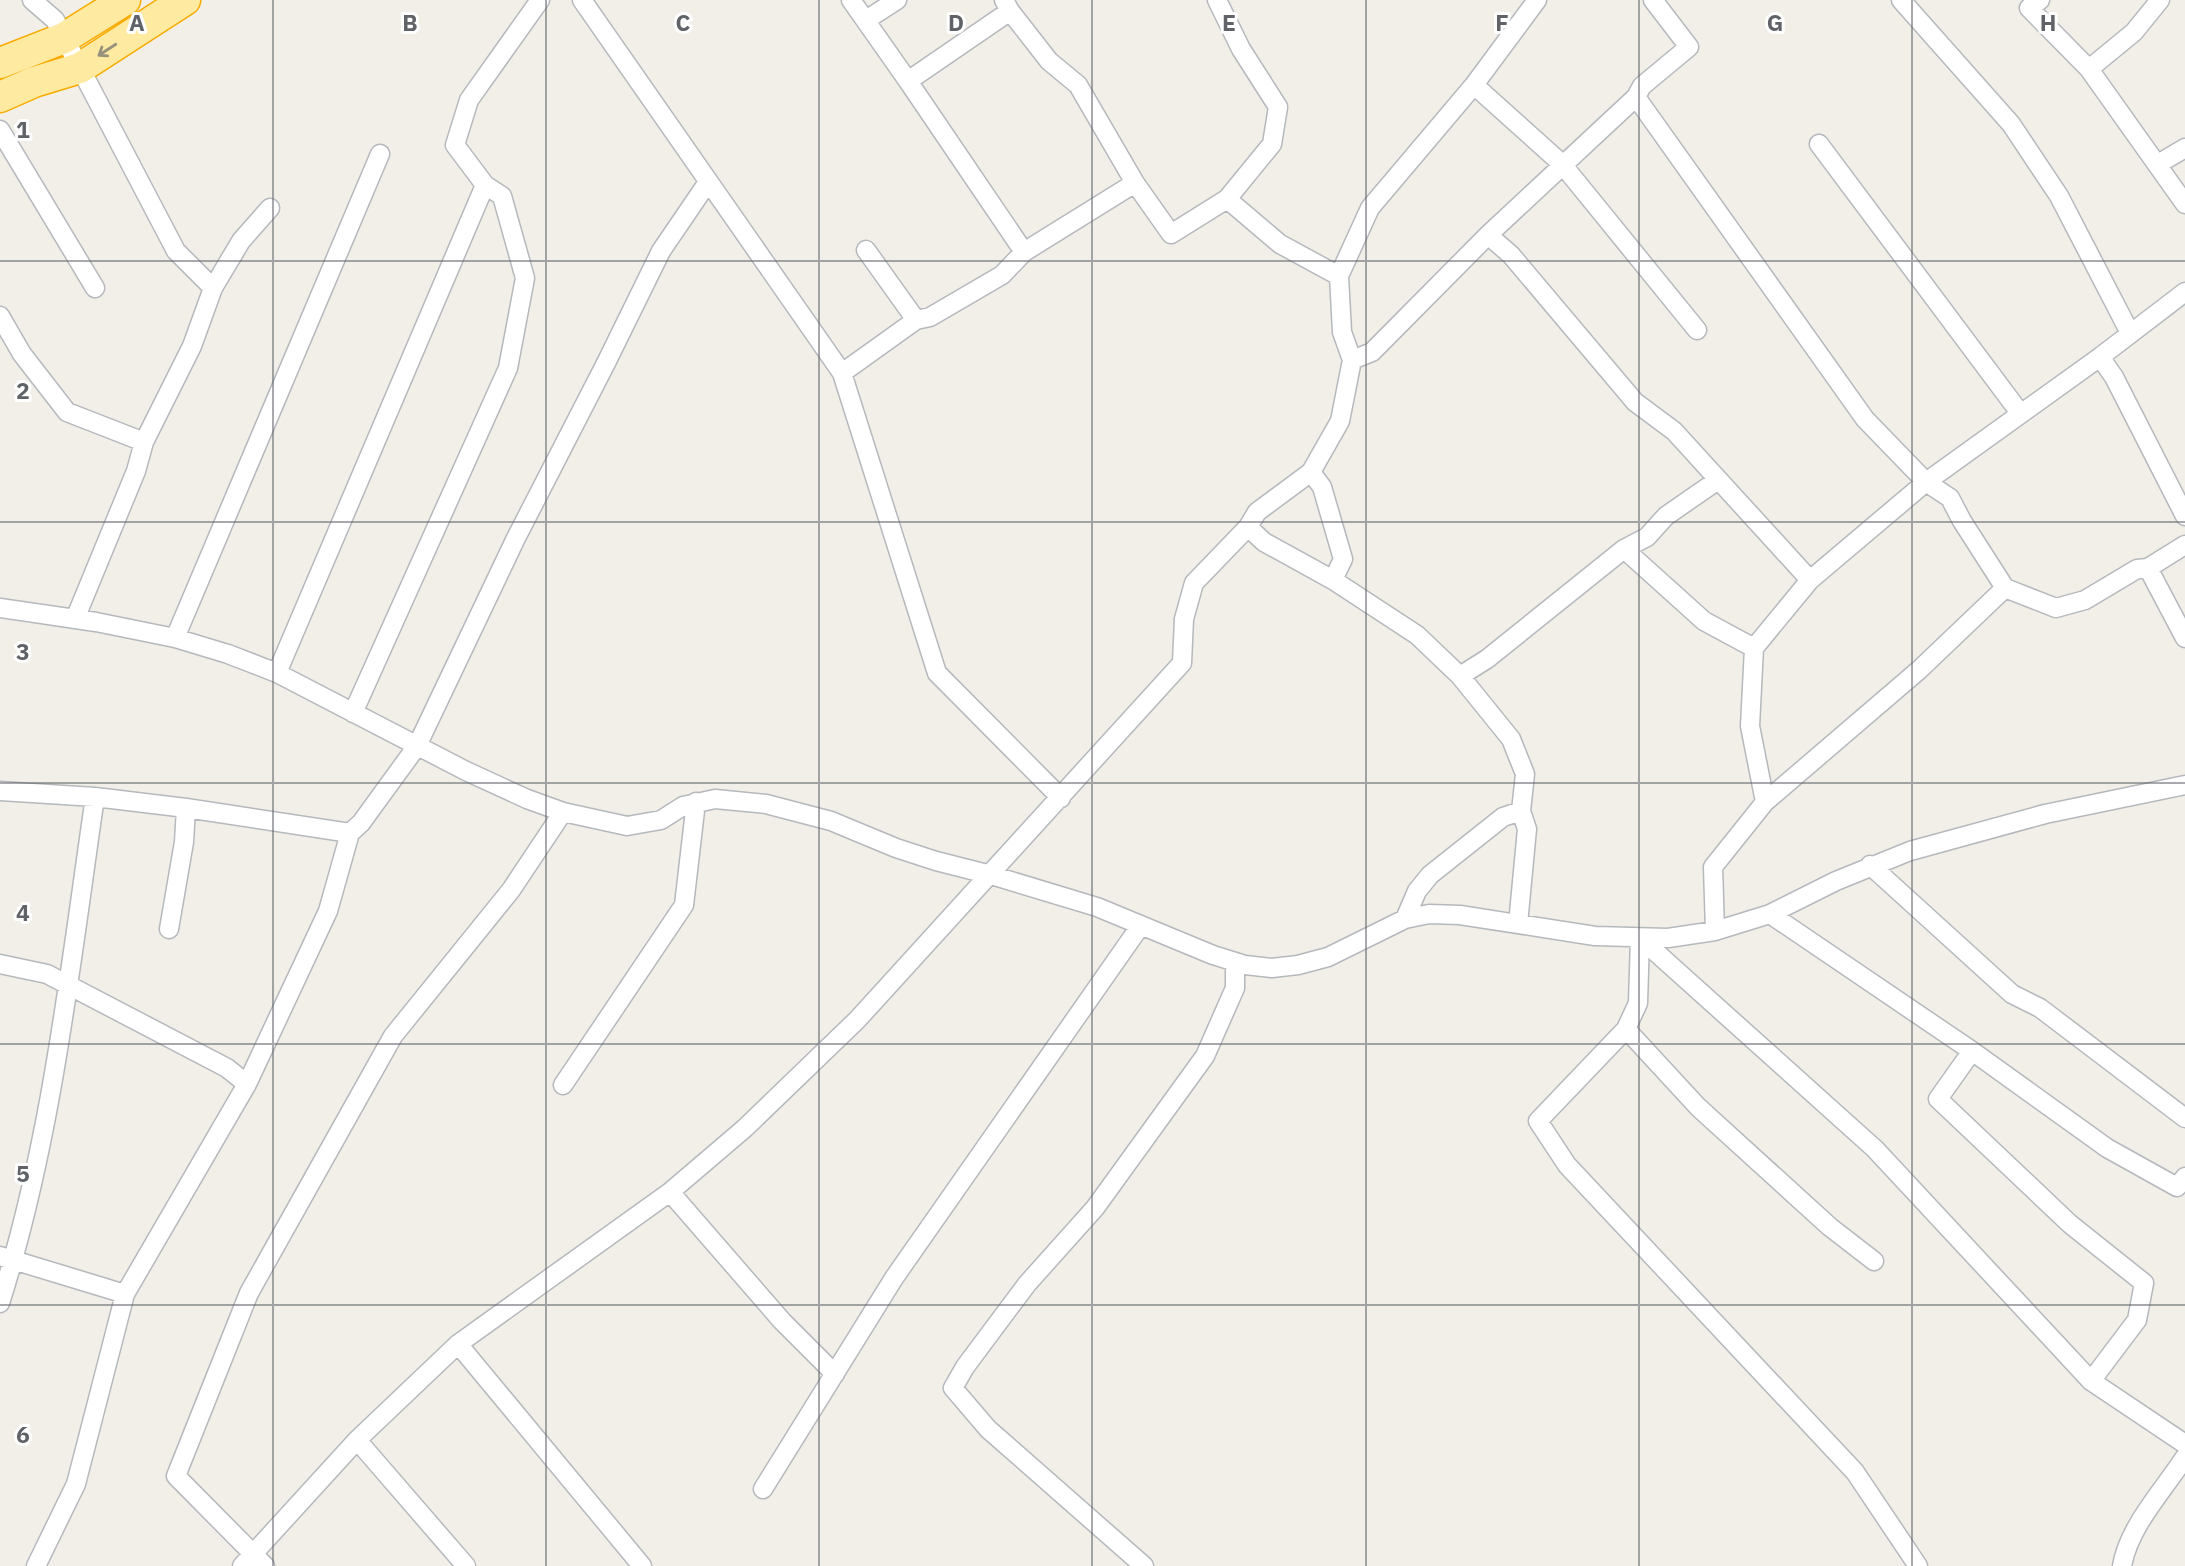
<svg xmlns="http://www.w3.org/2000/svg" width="2185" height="1566" font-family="'IBM Plex Sans',sans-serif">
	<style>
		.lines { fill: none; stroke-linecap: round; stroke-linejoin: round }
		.minor-casing { stroke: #b5b8bc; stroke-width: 21 }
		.trunk-casing { stroke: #f9ab00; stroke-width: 33 }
		.minor { stroke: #fff; stroke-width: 18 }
		.trunk { stroke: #feeaa1; stroke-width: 30 }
		.oneway { stroke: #97927c }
		.grid { fill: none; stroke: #5f6368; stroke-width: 2; stroke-opacity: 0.55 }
		.grid-label { font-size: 23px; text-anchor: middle; font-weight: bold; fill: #5f6368; stroke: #fff; stroke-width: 6; stroke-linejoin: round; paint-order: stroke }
	</style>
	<rect width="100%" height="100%" fill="#f1efe8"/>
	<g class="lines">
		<g class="minor-casing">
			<path id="minor" d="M32 0 55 20 176 251 213 288
				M582 0 842 373 937 673 1061 798
				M851 0 908 81 1010 11 1004 0
				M1537 0 1474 85 1562 164 1697 330
				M1901 0 2011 124 2059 196 2130 333
				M2040 0 2029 8 2089 69 2185 204
				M1010 11 1049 61 1078 85 1135 183 1171 234 1227 199 1272 144 1278 107 1241 49 1217 0
				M866 20 897 0
				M2089 69 2134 32 2160 0
				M908 81 1024 252
				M1636 97 1865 419 1926 482 1950 498 1962 521 2005 588 2056 608 2085 600 2137 569 2148 568 2185 545
				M0 130 95 288
				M1819 144 2020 413
				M2158 164 2185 148
				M1227 199 1280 244 1339 276
				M1488 235 1511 255 1635 402 1674 431 1810 580
				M866 250 916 320
				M0 316 22 354 67 412 144 442
				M2100 357 2114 377 2185 516
				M1352 360 1372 352 1488 235 1636 97 1642 86 1689 47 1653 0
				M842 373 916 320 930 317 1002 275 1024 252 1135 183
				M1311 472 1322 487 1343 559 1333 580
				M1248 527 1264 542 1333 580 1417 635 1460 676 1511 739 1525 774 1521 811 1527 829 1518 924
				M1624 549 1704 621 1754 648
				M2148 568 2185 638
				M0 608 96 622 175 638 228 654 277 673 466 771 527 799 563 812 627 826 661 820 683 806 715 799 766 804 831 821 896 848 936 861 991 875 1097 907 1213 955 1245 965 1272 968 1298 965 1328 957 1405 919 1429 914 1460 915 1595 936 1668 938 1715 931 1770 914 1836 881 1910 851 2045 814 2185 785
				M75 619 136 471 144 442 192 346 213 288 241 241 270 208
				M175 638 380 154
				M277 673 485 185
				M1460 676 1487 659 1624 549 1647 537 1666 516 1718 480
				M353 713 508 368 525 278 502 196 485 185 455 145 469 100 540 0
				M0 791 95 797 186 808 350 833
				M1765 802 1750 726 1754 648 1810 580 1926 482 2100 357 2185 292
				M1870 865 2012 994 2040 1008 2185 1118
				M1770 914 1972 1051 2107 1148 2177 1187 2185 1177
				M1405 919 1417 891 1430 875 1503 817 1521 811
				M169 929 184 842 186 808
				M1715 931 1713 867 1765 802 1919 670 2005 588
				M1640 938 1638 1003 1626 1029 1538 1121 1567 1165 1855 1472 1918 1566
				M1640 938 1875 1149 2091 1381 2185 1444
				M0 964 47 974 227 1068 247 1084
				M1626 1029 1698 1107 1830 1227 1874 1261
				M1972 1051 1938 1099 2070 1224 2144 1283 2137 1320 2091 1381
				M563 1085 684 905 696 802
				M670 1192 782 1321 835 1374
				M0 1256 125 1294
				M0 1303C52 1139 70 967 95 797
				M458 1344 642 1566
				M357 1440 466 1566
				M763 1489 894 1278 1141 925
				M36 1566 76 1484 125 1294 247 1084 328 911 350 833 361 823 417 746 515 540 606 363 661 251 708 182
				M242 1566 357 1440 458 1344 670 1192 745 1128 857 1020 1182 663 1184 619 1194 583 1248 527 1257 512 1311 472 1340 421 1352 360 1342 332 1339 276 1370 208 1474 85
				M265 1566 176 1476 249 1293 393 1036 511 890 563 812
				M1144 1566 988 1429 953 1388 965 1367 1027 1284 1095 1208 1205 1056 1235 988V962
				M2122 1566C2129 1526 2163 1491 2185 1457"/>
		</g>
		<g class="trunk-casing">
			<path id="trunk" d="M0 63 64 38 125 0
				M0 97 34 82 80 68 185 0"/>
		</g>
		<use href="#minor" class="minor"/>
		<use href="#trunk" class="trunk"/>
	</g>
	<defs><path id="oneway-shaft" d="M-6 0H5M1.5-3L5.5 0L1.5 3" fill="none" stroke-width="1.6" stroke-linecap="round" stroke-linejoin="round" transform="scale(1.75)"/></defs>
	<use class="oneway" href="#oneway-shaft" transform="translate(107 50) rotate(147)"/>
	<path class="grid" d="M273 0V1566M546 0V1566M819 0V1566M1092 0V1566M1366 0V1566M1639 0V1566M1912 0V1566M0 261H2185M0 522H2185M0 783H2185M0 1044H2185M0 1305H2185"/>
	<g class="grid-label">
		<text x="137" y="31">A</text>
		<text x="410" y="31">B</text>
		<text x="683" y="31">C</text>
		<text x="956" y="31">D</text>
		<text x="1229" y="31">E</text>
		<text x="1502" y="31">F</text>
		<text x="1775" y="31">G</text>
		<text x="2048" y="31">H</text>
		<text x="23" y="138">1</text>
		<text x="23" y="399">2</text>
		<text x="23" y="660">3</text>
		<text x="23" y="921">4</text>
		<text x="23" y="1182">5</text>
		<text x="23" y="1443">6</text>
	</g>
</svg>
